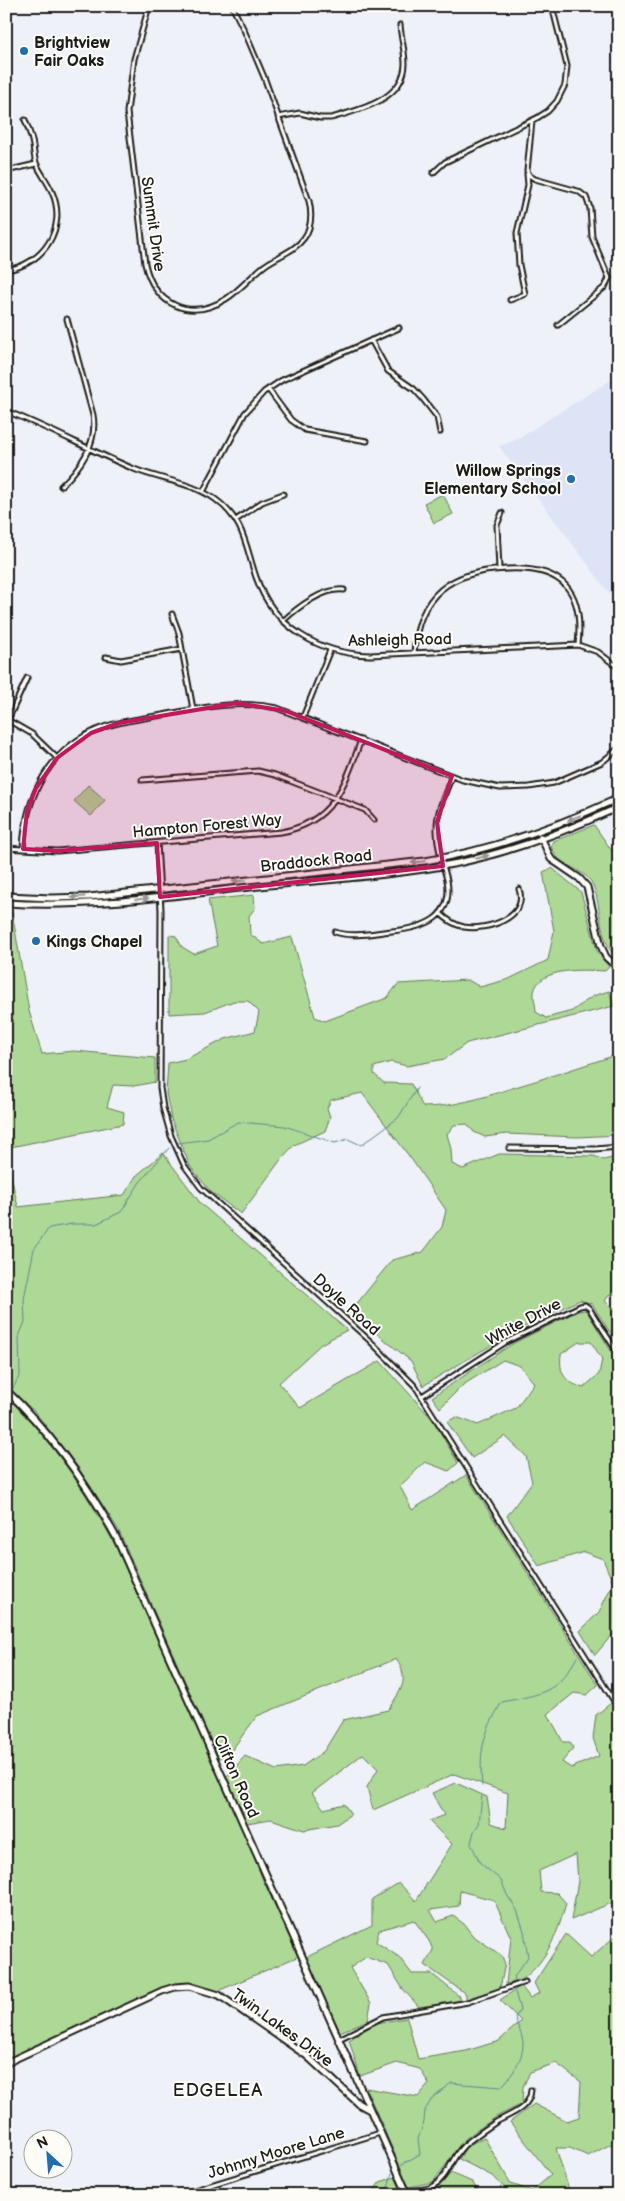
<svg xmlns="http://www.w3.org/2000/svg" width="625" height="2201" font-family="'Balsamiq Sans',sans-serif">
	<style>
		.built { fill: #dce4f6 }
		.green { fill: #aed896; stroke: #657a59; fill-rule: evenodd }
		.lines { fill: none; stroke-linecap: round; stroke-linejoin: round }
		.stream { stroke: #5a8793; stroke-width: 1 }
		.street-casing { stroke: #1c1c1c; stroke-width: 7 }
		.secondary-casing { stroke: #1c1c1c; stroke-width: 9 }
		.street { stroke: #fdfcf7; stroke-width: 3 }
		.secondary { stroke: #fdfcf7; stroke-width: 5 }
		.oneway { fill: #989794 }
		.marked { fill: #c2185b; fill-opacity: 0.2; stroke: #c2185b; stroke-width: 4; stroke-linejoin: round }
		.poi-dot { fill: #1f6fb2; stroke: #fdfcf7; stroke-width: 2 }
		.labels { text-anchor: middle; stroke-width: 4; stroke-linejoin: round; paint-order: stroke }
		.poi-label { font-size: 16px; font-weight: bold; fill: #1c1c1c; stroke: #fdfcf7; text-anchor: start }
		.street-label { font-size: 16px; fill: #1c1c1c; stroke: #fdfcf7 }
		.neighbourhood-label { font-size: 18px; letter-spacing: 1px; fill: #1c1c1c; stroke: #fdfcf7 }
	</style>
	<rect width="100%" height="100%" fill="#eef1f7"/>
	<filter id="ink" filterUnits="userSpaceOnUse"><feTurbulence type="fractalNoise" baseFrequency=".02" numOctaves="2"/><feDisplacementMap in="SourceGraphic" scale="10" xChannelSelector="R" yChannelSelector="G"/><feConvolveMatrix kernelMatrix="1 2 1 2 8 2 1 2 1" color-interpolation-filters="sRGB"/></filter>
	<g filter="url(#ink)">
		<path class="built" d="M619 375V606L499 446 514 441Z"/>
		<path class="green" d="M443 494 453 514 434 523 424 503Z
			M88 785 105 800 91 816 74 801Z
			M594 825 619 861V960C597 941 603 910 593 885 587 871 567 868 557 857 555 854 553 850 551 847L554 841Z
			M552 868 581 892 597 951 609 967 605 971C587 970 539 966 534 992 533 997 536 1006 536 1012L546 1018 572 1011 593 996 609 991 614 1006 467 1043 445 1059 407 1066 391 1062 374 1067V1074L384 1083 411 1084 423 1107C452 1107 482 1098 509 1089 546 1078 582 1066 619 1054V1135L577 1137 507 1134 485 1137 474 1132 467 1124 454 1125 447 1134 451 1149 452 1164 463 1169 499 1154 594 1156 604 1160 619 1156V1294H610L605 1301 611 1307 619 1309V1346L592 1304 580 1300C525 1324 474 1355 423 1386L411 1361 350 1312 392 1260 423 1252 442 1227 446 1210 412 1160 362 1093 331 1100 327 1108 330 1117 325 1131 294 1145 282 1158 241 1214 211 1192 190 1166 171 1119 166 1093 168 1063 186 1059 225 1039 255 1031 259 1012 248 1001H234L205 1012 169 1014V935L176 936 182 947 194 954 217 946 208 900 254 895 255 908 249 916 250 934 263 944 292 937 315 1017 325 1021 387 998 398 984 468 980 480 987 509 979 548 960 554 931 543 872Z
			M6 912H12L29 1011 42 1054 74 1051 155 1058V1082L134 1086 113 1085 107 1107 124 1112 123 1124 6 1148Z
			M6 1153 18 1207 124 1195 136 1176 163 1153 201 1204 347 1330 321 1344 279 1383 300 1408 380 1361 433 1420 458 1463 449 1471 425 1462 400 1486 412 1510 466 1475 598 1685 587 1695 574 1693 548 1714 563 1742H570L573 1748 562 1762 571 1768 599 1756 593 1738 596 1715 611 1703 619 1716V1906L616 1901 571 1920 578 1881 576 1854 539 1871 541 1892 557 1893 566 1903C559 1930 547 1961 524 1978 520 1981 512 1983 506 1984L511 1938 494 1900 460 1891 459 1906 430 1910 437 1922 453 1916 464 1924 472 1935 502 1956 505 1964 500 1988 466 1999V1994L425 1965 433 1950 429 1941 414 1920 379 1930 376 1942 399 1957 412 1974H432L459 1996 460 2001 419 2007 403 1989 388 1965 366 1957 350 1968 371 2003 368 2020 340 2032 305 1958 372 1925V1899L399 1883 416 1901 452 1844 429 1821 444 1815 432 1793 456 1783 487 1797 491 1823 506 1828 508 1793 454 1774 373 1810 367 1787 378 1769 363 1754 312 1793 324 1809 344 1804 351 1814 337 1824 304 1830 271 1819 247 1823 226 1777 245 1756 276 1770 303 1766 324 1751 343 1720 388 1710C400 1691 411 1680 396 1659L257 1716 231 1751 219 1759 118 1529 78 1467 35 1412 6 1385Z
			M586 1310 619 1364V1635H612L595 1655 580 1631 599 1612 613 1583 603 1559 584 1552 539 1566 507 1516 532 1482 526 1456 505 1436 472 1458 447 1422 456 1417 478 1425 516 1408 534 1383 520 1366 503 1360 463 1385 440 1408 432 1397 512 1344 578 1311ZM579 1342H591L602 1359 599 1374 583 1388C564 1381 559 1374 561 1354Z
			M6 1396C52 1441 86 1491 116 1547L253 1853 262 1878 299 1956 218 1991 190 1983 176 1984 160 1988 6 2060Z
			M619 1933V2129L613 2143 588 2156 570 2148H556L569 2190 574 2195H511L494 2177 459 2159 467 2146 484 2137 511 2184 532 2191 551 2175 510 2122 534 2104 567 2121 579 2117 581 2082 556 2063 530 2072 523 2087 522 2104 496 2117 466 2138 433 2182 409 2187 366 2088 418 2097 429 2084 420 2069 397 2063 360 2076 349 2040 376 2023 407 2018 418 2059 466 2051 499 2041 521 2021 500 2000 521 1986 530 1998 539 1993 534 1983 566 1934 591 1957Z
			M451 2173 472 2182 481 2195H440L438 2188Z
			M395 2177 403 2195H367L371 2194 380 2182Z"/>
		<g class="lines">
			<path class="stream" d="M178 1143 208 1139 238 1122 285 1126 335 1143 348 1139 361 1145 398 1118 417 1088
				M13 1388 20 1375 19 1336 25 1322 24 1299 34 1249 49 1228 72 1224H96L121 1212 140 1182 169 1148
				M482 1786C479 1749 483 1734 502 1702 541 1694 557 1694 577 1657
				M482 1796 479 1824 474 1831 471 1843 480 1863 501 1880 507 1895 517 1910 524 1931 528 1957 515 1975 514 1981
				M401 2165 420 2154 418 2139 424 2122 425 2110 432 2099 444 2089 451 2083 501 2087C511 2077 523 2060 523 2044 523 2036 517 2025 515 2017L520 2010 515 1992
				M6 2191 8 2195
				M386 2195 392 2173"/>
			<g class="street-casing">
				<path id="street" d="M149 6 134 59 127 112 145 264C154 304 189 322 226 299 240 290 251 276 264 266 277 256 294 252 304 238 312 227 312 214 309 201L264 77 244 30 232 6
					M278 117 300 113 320 118H331C359 110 404 100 405 64 405 51 401 38 400 25
					M532 121 527 171 530 176 535 179 578 191 586 197 590 208 592 237 609 278 605 287 558 325
					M6 171 36 164
					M433 173 445 162 537 118 548 111 557 101 565 85 567 66 552 6
					M6 270C43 265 68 228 52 192 48 182 41 174 37 165 34 159 34 152 33 146 32 137 28 128 25 120
					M510 300 525 294 519 265 517 233 528 185 527 174
					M371 340 388 371 414 389 423 399 437 417 440 432
					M268 389 291 420 305 430 367 441
					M6 411C50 428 91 451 134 469 161 480 191 482 215 499 245 521 245 545 256 577 273 627 319 654 370 655L578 645 598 652 619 668
					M61 486C81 467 98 443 93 415L67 319
					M203 492 245 413 264 392 282 380 399 328
					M236 520 262 502 283 494
					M499 569 497 525 502 513
					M172 614 179 633 193 709
					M283 621C298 607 323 588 344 590
					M414 653C418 594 451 571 507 569 563 566 584 591 578 645
					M106 657 121 660 182 649
					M303 717 330 650
					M6 719 32 734 57 758
					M8 720 27 678
					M142 780 258 771 275 775 365 810 374 820
					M157 843 161 910 160 1088 163 1108 171 1136 184 1165 201 1188 369 1340 415 1386 619 1709
					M6 848 57 851 281 832C333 823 345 785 361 740
					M23 849C25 795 51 746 104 727 124 720 147 718 168 714 205 707 239 700 277 708L463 780 500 788 529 787 554 783 602 762 619 748
					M440 913C447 920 455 925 464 927 486 931 529 918 519 889
					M335 932C353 938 373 933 392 931 423 928 454 919 447 880 443 864 437 848 437 831 436 812 445 794 452 776
					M509 1148 595 1149 619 1147
					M422 1396 506 1342 580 1306 585 1305 589 1308 619 1355
					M339 2039 383 2017 468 2002 525 1982
					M407 2191C415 2189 426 2191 433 2186 450 2176 452 2153 468 2142 477 2135 487 2128 496 2122 510 2114 530 2109 531 2090
					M178 2195 380 2133"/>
			</g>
			<g class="secondary-casing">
				<path id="secondary" d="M541 837 551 859 579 878 587 887 601 946 606 957 619 969
					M6 896 51 898 89 897 425 861C493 850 556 827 619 798
					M6 903C85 908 162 897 240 888 313 880 387 877 458 863 514 851 567 831 619 807
					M6 1390C51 1433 86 1482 116 1537L408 2195
					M6 2063 162 1991 175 1987 189 1986 219 1995 307 2056 359 2104 370 2110"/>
			</g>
			<use href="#street" class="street"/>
			<use href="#secondary" class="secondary"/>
		</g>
		<defs><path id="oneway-solid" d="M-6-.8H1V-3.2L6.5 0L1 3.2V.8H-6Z" transform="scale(1.25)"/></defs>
		<g class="oneway">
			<use href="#oneway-solid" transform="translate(574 818) rotate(157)"/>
			<use href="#oneway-solid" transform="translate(482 857) rotate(-15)"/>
			<use href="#oneway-solid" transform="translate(418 862) rotate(173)"/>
			<use href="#oneway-solid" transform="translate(239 881) rotate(174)"/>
			<use href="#oneway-solid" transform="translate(304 882) rotate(-6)"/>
			<use href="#oneway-solid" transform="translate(78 897) rotate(177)"/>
			<use href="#oneway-solid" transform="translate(142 899) rotate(-6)"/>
		</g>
	</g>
	<path class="marked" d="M237 703 286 711 452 776 437 822 443 866 160 897 157 843 57 851 23 849 27 811 36 788 57 758 91 733 119 723Z"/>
	<g class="poi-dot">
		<circle cx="24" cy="51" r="5"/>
		<circle cx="571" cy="479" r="5"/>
		<circle cx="36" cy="941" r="5"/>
	</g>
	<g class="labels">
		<g class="poi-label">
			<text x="34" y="48">Brightview<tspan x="34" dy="18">Fair Oaks</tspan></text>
			<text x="561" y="476" text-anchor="end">Willow Springs<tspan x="561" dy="18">Elementary School</tspan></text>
			<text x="46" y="947">Kings Chapel</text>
		</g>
		<g class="street-label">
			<text transform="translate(154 224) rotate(82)" y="6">Summit Drive</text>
			<text transform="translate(400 639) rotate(-1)" y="6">Ashleigh Road</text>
			<text transform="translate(207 825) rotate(-5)" y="6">Hampton Forest Way</text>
			<text transform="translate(316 860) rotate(-6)" y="6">Braddock Road</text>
			<text transform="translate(347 1304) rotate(42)" y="6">Doyle Road</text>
			<text transform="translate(523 1321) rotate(-28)" y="6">White Drive</text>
			<text transform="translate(237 1776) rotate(66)" y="6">Clifton Road</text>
			<text transform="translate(283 2027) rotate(36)" y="6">Twin Lakes Drive</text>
			<text transform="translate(276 2152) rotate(-17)" y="6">Johnny Moore Lane</text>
		</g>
		<g class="neighbourhood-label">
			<text x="218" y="2096">EDGELEA</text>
		</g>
	</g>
	<rect width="625" height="2201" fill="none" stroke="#fdfcf7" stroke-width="25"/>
	<rect x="12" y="12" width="600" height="2176" fill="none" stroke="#1c1c1c" stroke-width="2" filter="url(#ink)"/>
	<g transform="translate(48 2154) rotate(334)"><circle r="24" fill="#fdfcf7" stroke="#a3a29f"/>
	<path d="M0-4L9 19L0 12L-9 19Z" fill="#1f6fb2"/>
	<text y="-8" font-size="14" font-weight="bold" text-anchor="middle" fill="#1c1c1c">N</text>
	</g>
</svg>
